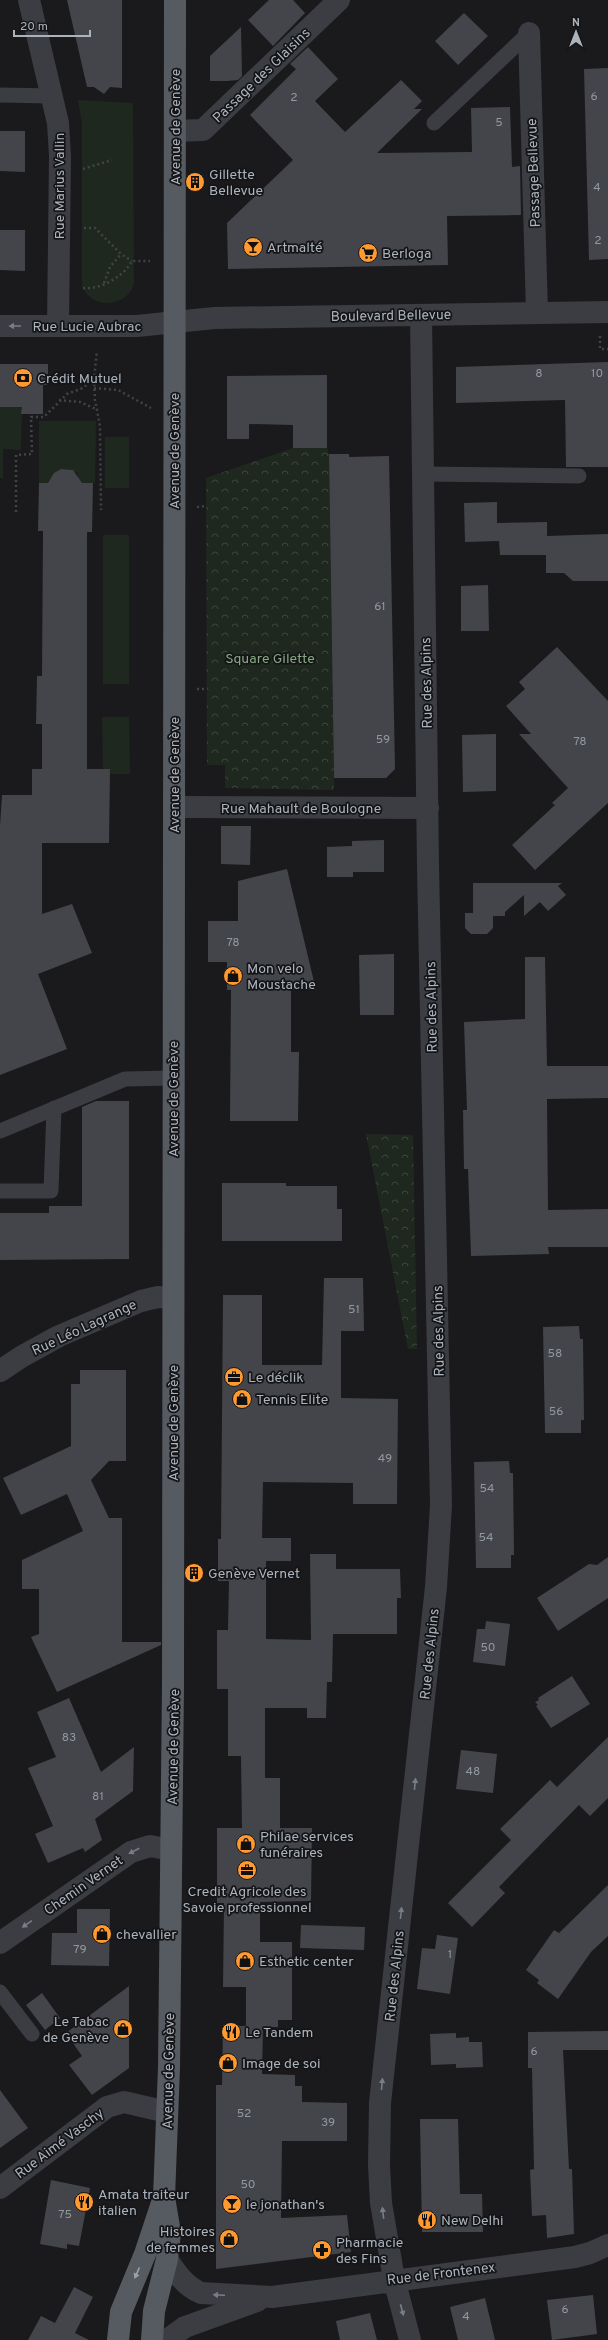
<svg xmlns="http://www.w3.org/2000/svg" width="608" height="2340" font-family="Overpass,sans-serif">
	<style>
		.green { fill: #1f281f }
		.park { fill: url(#park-crowns) }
		.building { fill: #44454a }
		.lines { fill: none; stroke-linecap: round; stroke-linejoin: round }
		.path { stroke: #404449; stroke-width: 2.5; stroke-dasharray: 2 3; stroke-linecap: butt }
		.service { stroke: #3b3d42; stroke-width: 15 }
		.minor { stroke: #3b3d42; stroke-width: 22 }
		.primary { stroke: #565a61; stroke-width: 22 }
		.oneway { fill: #797e86 }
		.oneway2 { fill: #9aa2ab }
		.labels { text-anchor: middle; stroke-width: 3.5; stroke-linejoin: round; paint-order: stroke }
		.number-label { font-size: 12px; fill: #9198a0 }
		.street-label { font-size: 14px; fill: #abb4bd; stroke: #151518 }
		.poi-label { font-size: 14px; fill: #abb4bd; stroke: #151518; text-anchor: start }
		.park-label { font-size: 14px; fill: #85a981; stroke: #151518 }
	</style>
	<defs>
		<pattern id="park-crowns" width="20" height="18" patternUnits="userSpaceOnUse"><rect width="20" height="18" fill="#1f281f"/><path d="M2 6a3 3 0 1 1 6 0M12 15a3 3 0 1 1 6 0" fill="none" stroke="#3d453e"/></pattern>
	</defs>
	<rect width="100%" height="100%" fill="#1a1a1d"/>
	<path class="green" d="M78 100 133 103 134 283C128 308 91 310 82 286V123Z
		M0 407H22L21 450 3 449V478H0Z
		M39 421H96L95 483H80L77 473 68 469 58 470 50 483H39Z
		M105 437H129V488H105Z
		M103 535H129V684H103Z
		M102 717H129L130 774H110V769H103Z"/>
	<path class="park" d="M293 448H327L329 454 334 790 225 788V765H207L206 478Z
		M366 1134 413 1135 417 1349H408Z"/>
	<path class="building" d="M67 0H122V88L110 87 104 94 94 87H87Z
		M269 0H293L305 13 273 46 248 20Z
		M464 13 488 36 458 65 435 41Z
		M241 27 242 76 238 80 227 81H210V56Z
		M308 47 338 79 315 101 345 132 401 80 422 101 414 109H422L377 153 472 152 471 108 510 107 512 167 520 166 521 215 447 216 448 265 228 269 227 223 293 160 250 115 296 69 290 64Z
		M608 68V259L589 260 584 69Z
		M0 131H25V172L0 171Z
		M0 230H25V271L0 270Z
		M608 362V467H566L565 400 456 403V367Z
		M0 364H48V385H43V414H21L22 407H0Z
		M327 375V448H293V425L249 424V439H227V376Z
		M329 454H349V457L389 456 395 769 386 778H334Z
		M61 469 73 470 82 483H93L92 532H87V769H110L109 843H42V914L72 904 92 953 38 974 67 1049 0 1075V826L2 795H32V769H42V724H36L37 676H42L43 531H38L39 483H48L54 473Z
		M497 502V523L547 522V536L608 534V581H573L564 573H546V555H500L499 541 465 542 464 503Z
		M488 585 489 631H461V586Z
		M557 647 608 701V803L535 870 512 845 555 805 552 803 568 788 519 734H531L506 706 525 689 519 682Z
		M496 734V791L463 792 462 735Z
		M221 826H251L250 865 221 864Z
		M384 840V872H353V877H327V847L352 846V841Z
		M287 869 316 990H291V1052H299L298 1121H230L231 990H227V962H208V921H238V881Z
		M473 883H562L558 886 566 895 548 911 540 902 524 916V895L505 912V916H493V928L487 934H471L465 928V913H473Z
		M394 954V1015H360L359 955Z
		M525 957H545L547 1066H608V1098L547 1099 548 1210 608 1209V1247H548L549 1254 471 1256 468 1169H464L463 1110H467L464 1022 525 1019Z
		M96 1101H129V1259L0 1260V1213H49V1206H82V1107Z
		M222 1183H286V1186H337V1209H342V1241H222Z
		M324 1278H363L364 1331H341V1398L398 1399 397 1504H353V1483L263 1482 262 1538H291V1561H266V1639L311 1640 310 1554H336V1569H400L401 1598H397V1634H333L332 1682H327L326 1718H307V1708H265V1778H280V1828H312L311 1901 260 1902V1942H292V2020H278V2027H263L262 2074 295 2075V2086H302V2102L347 2103V2141H282L281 2218 347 2215 351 2252 216 2269V2085H222L223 2026H246V1987H223L224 1903H217V1828H242L241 1756H228V1689H217V1630H228L229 1581H218V1539H221L223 1295H262V1365H322Z
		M579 1326 580 1339H583L584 1420H581V1433H545L543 1327Z
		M80 1370H126V1461H109L91 1480 109 1518H122V1642H161V1645L57 1692 31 1637 39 1634V1589H22V1560L83 1531 67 1494 21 1515 3 1478 71 1446V1384H80Z
		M509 1461 510 1473H513L514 1555H511V1568H476L474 1462Z
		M608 1557V1598L558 1631 537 1598 589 1564 597 1565Z
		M486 1621 510 1624 505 1666 473 1662 477 1629H485Z
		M572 1676 590 1704 551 1728 536 1706 538 1705 535 1702 539 1700 538 1698Z
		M69 1698 101 1772 134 1747 133 1791 95 1819 102 1840 85 1852 83 1848 48 1863 35 1834 53 1826 28 1768 56 1757 37 1712Z
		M608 1737V1798L590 1816 579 1805 499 1887 505 1893 472 1927 448 1903 511 1840 500 1829 550 1780 557 1787Z
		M461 1750 497 1754 493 1793 456 1789Z
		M608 1885V1936L591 1952 558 1999 537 1983 539 1980 526 1970 554 1930 559 1933Z
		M77 1909H110L109 1966 51 1965 52 1933H77Z
		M301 1925 365 1927 364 1950 300 1948Z
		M437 1935 458 1938 450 1994 417 1989 422 1948 435 1949Z
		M129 1986V2068L92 2095 69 2065 82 2056 66 2033Z
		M42 1993 60 2018 45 2030 26 2005Z
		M608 2031V2050H563L569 2169H572L574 2234 547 2238 546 2215 532 2216 530 2170 534 2169 532 2068H528V2032Z
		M456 2033V2038L469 2037V2042H482L483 2067 456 2068V2064L431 2065 430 2034Z
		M0 2090 28 2128 0 2148Z
		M420 2119H458L460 2194H482L483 2232H422Z
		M51 2180 90 2188 79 2246 67 2244V2249L40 2244Z
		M74 2287 93 2297 75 2333 89 2340H28L41 2316 55 2323Z
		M593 2295 597 2334 552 2340 547 2300Z
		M485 2298 495 2340H458L450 2307Z
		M370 2313 377 2340H340L336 2321Z"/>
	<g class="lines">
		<path class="path" d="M83 169 112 160
			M84 228H95L121 254 132 261
			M104 283 110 267 121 254
			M83 288C101 290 124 276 132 261H150
			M600 336V349H608
			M94 379 95 400 100 426 101 510
			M94 388 118 390 151 408
			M59 400 80 402 96 409
			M197 507 207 506
			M16 512V455L32 454 31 417H44L67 394 83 388 94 378 97 351
			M197 689H207"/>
		<path class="service" d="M0 95 52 96
			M434 123 529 33
			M423 474 579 476
			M0 1131 125 1079 173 1078
			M0 1191H51L54 1108
			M0 1992 32 2034"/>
		<path class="minor" d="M29 0 58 123 60 156 58 326
			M529 33 537 313
			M175 131 203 130 339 0
			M0 326H137L214 318 608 312
			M174 807 428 808
			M0 1371 21 1357 59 1336 141 1301 158 1297 173 1298
			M0 1943 131 1852 150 1846 171 1850
			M0 2188 107 2107 124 2102 167 2112
			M167 2259C177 2274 185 2286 201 2293L272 2297 575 2257 590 2253 608 2245
			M167 2340 185 2327 257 2301
			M410 2340 394 2279 381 2203 379 2165 380 2103 436 1587 441 1505 428 866 421 315"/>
		<path class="primary" d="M118 2340 121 2312 145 2254 163 2200
			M152 2340 154 2311 167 2259 170 2233 164 2197 169 2068 173 1684 175 0"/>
	</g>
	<defs><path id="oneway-solid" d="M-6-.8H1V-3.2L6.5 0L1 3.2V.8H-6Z"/></defs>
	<g class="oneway">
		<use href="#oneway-solid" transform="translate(15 326) rotate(-180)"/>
		<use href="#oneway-solid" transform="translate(415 1784) rotate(-84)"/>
		<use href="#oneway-solid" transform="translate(134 1851) rotate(152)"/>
		<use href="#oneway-solid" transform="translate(401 1913) rotate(-84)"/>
		<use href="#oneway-solid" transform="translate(27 1924) rotate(145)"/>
		<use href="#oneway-solid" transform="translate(382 2084) rotate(-85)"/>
		<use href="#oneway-solid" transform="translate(383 2213) rotate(-97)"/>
		<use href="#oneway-solid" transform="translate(219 2295) rotate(-177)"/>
		<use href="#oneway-solid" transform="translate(402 2310) rotate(75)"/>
	</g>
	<use class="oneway2" href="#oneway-solid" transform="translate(137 2273) rotate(114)"/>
	<defs>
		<g id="building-disc" transform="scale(1)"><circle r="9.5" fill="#ff9930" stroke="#151518"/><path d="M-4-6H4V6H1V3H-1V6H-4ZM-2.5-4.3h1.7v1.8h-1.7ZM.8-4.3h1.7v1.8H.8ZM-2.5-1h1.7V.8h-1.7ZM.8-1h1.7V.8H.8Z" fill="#111"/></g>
		<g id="bar-disc" transform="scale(1)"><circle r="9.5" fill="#ff9930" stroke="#151518"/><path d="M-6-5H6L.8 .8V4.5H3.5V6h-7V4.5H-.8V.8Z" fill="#111"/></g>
		<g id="supermarket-disc" transform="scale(1)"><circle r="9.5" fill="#ff9930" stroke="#151518"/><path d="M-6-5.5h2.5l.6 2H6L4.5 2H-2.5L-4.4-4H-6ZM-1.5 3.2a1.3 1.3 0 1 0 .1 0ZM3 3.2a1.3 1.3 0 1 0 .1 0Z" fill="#111"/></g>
		<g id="bank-disc" transform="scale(1)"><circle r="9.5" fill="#ff9930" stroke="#151518"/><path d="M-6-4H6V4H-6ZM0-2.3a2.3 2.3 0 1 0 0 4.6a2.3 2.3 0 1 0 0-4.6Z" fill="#111"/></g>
		<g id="shop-disc" transform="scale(1)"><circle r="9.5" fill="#ff9930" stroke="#151518"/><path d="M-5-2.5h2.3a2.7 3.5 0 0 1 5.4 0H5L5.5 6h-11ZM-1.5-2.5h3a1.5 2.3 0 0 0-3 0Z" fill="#111"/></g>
		<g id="office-disc" transform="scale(1)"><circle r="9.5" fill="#ff9930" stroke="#151518"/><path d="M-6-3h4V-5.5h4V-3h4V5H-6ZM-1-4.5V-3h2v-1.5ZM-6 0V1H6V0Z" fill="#111"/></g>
		<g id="restaurant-disc" transform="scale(1)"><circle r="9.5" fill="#ff9930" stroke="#151518"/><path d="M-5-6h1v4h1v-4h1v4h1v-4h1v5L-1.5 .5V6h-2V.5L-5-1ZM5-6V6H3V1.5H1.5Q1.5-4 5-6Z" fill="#111"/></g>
		<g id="pharmacy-disc" transform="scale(1)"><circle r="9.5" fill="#ff9930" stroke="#151518"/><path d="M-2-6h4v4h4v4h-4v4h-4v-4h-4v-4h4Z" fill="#111"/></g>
	</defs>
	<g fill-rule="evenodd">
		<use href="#building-disc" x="195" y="182"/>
		<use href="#bar-disc" x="253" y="247"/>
		<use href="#supermarket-disc" x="368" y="253"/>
		<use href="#bank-disc" x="23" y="378"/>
		<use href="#shop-disc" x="233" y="976"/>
		<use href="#office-disc" x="234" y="1377"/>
		<use href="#shop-disc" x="242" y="1399"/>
		<use href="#building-disc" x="194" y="1573"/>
		<use href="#shop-disc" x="246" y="1844"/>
		<use href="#office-disc" x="247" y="1870"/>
		<use href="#shop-disc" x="102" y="1934"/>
		<use href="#shop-disc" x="245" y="1961"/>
		<use href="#shop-disc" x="123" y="2029"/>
		<use href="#restaurant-disc" x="231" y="2032"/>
		<use href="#shop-disc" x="228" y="2063"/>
		<use href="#restaurant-disc" x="84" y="2202"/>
		<use href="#bar-disc" x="232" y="2204"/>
		<use href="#restaurant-disc" x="427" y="2220"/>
		<use href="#shop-disc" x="229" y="2239"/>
		<use href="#pharmacy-disc" x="322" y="2250"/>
	</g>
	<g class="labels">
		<g class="number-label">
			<text x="594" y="100">6</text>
			<text x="294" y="101">2</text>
			<text x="499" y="126">5</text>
			<text x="597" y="191">4</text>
			<text x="598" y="244">2</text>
			<text x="539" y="377">8</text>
			<text x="597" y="377">10</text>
			<text x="380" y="610">61</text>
			<text x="383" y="743">59</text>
			<text x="580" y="745">78</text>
			<text x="233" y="946">78</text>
			<text x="354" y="1313">51</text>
			<text x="555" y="1357">58</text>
			<text x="556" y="1415">56</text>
			<text x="385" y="1462">49</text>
			<text x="487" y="1492">54</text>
			<text x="486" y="1541">54</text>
			<text x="488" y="1651">50</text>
			<text x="69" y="1741">83</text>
			<text x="473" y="1775">48</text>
			<text x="98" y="1800">81</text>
			<text x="80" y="1953">79</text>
			<text x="450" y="1958">1</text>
			<text x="534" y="2055">6</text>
			<text x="244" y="2117">52</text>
			<text x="328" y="2126">39</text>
			<text x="248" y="2188">50</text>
			<text x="65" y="2218">75</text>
			<text x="565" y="2313">6</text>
			<text x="466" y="2320">4</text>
		</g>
		<g class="street-label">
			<text transform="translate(261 75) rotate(-44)" y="5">Passage des Glaisins</text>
			<text transform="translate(175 127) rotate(-90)" y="5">Avenue de Genève</text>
			<text transform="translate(533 173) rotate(-92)" y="5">Passage Bellevue</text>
			<text transform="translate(59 186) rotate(-90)" y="5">Rue Marius Vallin</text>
			<text transform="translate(391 315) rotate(-1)" y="5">Boulevard Bellevue</text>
			<text x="87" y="331">Rue Lucie Aubrac</text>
			<text transform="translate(174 451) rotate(-90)" y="5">Avenue de Genève</text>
			<text transform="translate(426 683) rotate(-91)" y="5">Rue des Alpins</text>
			<text transform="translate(174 775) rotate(-90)" y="5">Avenue de Genève</text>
			<text x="301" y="813">Rue Mahault de Boulogne</text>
			<text transform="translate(431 1007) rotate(-91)" y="5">Rue des Alpins</text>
			<text transform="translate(173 1099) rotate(-90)" y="5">Avenue de Genève</text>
			<text transform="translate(84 1327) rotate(-25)" y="5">Rue Léo Lagrange</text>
			<text transform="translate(438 1331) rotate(-91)" y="5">Rue des Alpins</text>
			<text transform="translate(173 1423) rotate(-90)" y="5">Avenue de Genève</text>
			<text transform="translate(429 1654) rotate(-84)" y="5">Rue des Alpins</text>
			<text transform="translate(173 1747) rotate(-89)" y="5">Avenue de Genève</text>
			<text transform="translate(83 1885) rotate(-35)" y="5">Chemin Vernet</text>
			<text transform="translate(394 1976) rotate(-84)" y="5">Rue des Alpins</text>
			<text transform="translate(168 2071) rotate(-89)" y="5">Avenue de Genève</text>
			<text transform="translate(59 2143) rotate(-37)" y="5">Rue Aimé Vaschy</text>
			<text transform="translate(441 2273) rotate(-7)" y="5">Rue de Frontenex</text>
		</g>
		<g class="poi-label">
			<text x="209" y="179">Gillette<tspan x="209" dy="16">Bellevue</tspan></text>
			<text x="267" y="252">Artmalté</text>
			<text x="382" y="258">Berloga</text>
			<text x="37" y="383">Crédit Mutuel</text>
			<text x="247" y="973">Mon velo<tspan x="247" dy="16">Moustache</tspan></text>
			<text x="248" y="1382">Le déclik</text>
			<text x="256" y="1404">Tennis Elite</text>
			<text x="208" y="1578">Genève Vernet</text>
			<text x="260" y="1841">Philae services<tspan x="260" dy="16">funéraires</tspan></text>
			<text x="247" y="1896" text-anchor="middle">Credit Agricole des<tspan x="247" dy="16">Savoie professionnel</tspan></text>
			<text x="116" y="1939">chevallier</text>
			<text x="259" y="1966">Esthetic center</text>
			<text x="109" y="2026" text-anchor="end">Le Tabac<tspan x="109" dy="16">de Genève</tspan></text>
			<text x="245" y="2037">Le Tandem</text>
			<text x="242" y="2068">Image de soi</text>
			<text x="98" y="2199">Amata traiteur<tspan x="98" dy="16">italien</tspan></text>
			<text x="246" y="2209">le jonathan's</text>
			<text x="441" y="2225">New Delhi</text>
			<text x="215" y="2236" text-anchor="end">Histoires<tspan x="215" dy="16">de femmes</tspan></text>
			<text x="336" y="2247">Pharmacie<tspan x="336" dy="16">des Fins</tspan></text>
		</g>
		<g class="park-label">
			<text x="270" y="663">Square Gilette</text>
		</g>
	</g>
	<g transform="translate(576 32)" stroke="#151518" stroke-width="3" paint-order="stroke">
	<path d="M0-3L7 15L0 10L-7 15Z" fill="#abb4bd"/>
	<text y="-6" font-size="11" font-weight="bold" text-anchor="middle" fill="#abb4bd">N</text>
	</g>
	<path d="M14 30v6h76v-6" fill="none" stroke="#abb4bd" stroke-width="2"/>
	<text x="20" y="30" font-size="12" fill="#abb4bd" stroke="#151518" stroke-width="3" paint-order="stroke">20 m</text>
</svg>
